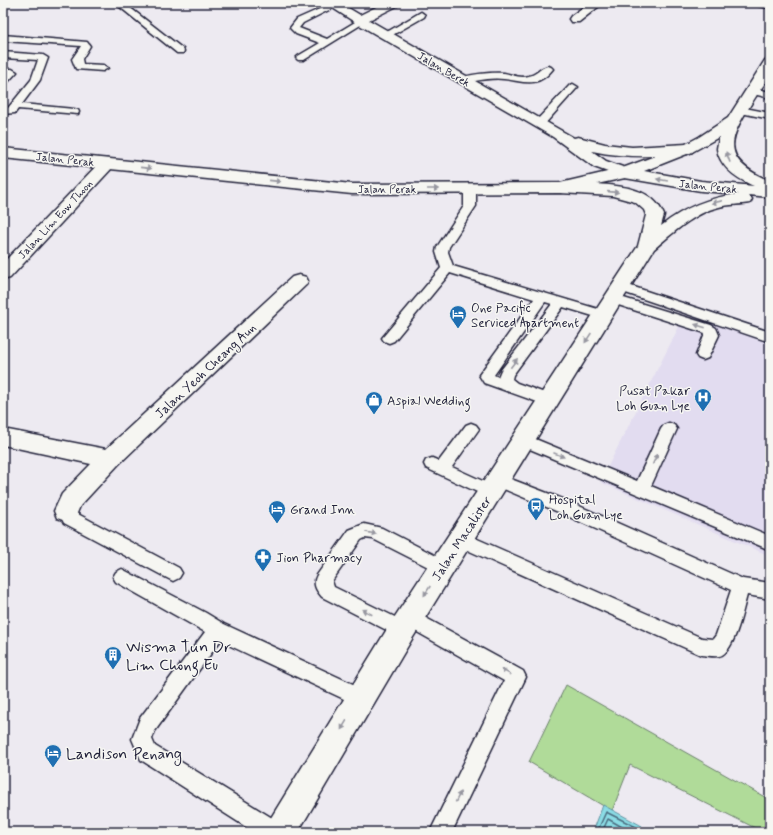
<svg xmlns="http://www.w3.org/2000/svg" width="773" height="835" font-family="Mynerve,sans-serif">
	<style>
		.built { fill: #e2dcf0 }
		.green { fill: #b0db99; stroke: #697e6a }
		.water { fill: #8bdce5; stroke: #6192a1 }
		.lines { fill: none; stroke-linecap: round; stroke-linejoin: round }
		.shore { stroke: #4c6c7f; stroke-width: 1.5 }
		.lane-casing { stroke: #22223b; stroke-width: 3 }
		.street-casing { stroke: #22223b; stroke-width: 3 }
		.secondary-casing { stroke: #22223b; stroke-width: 3 }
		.lane { fill: #f6f6f2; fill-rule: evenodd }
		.street { fill: #f6f6f2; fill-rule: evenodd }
		.secondary { fill: #f6f6f2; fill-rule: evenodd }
		.oneway { fill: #9797a0 }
		.labels { text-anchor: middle; stroke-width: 3; stroke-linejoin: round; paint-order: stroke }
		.far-street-label { font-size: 11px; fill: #22223b; stroke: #f6f6f2 }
		.poi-label { font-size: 13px; fill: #22223b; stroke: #f6f6f2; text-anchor: start }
		.street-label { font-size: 13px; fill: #22223b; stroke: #f6f6f2 }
		.near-poi-label { font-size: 16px; fill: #22223b; stroke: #f6f6f2; text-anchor: start }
	</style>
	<rect width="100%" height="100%" fill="#edeaf1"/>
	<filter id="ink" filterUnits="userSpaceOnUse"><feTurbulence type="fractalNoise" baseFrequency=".025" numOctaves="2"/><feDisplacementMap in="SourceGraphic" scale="8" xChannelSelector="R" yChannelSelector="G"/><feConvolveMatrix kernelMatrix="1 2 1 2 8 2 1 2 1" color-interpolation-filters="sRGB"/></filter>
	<g filter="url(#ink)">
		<path class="built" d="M685 315 770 343V556L600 482Z"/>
		<path class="green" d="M566 685 770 800V832H763L630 765 612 811 529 762Z"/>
		<path class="water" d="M603 805 642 826 640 832H593Z"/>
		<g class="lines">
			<path class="shore" d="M597 832 606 812 636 827V832
				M602 832 608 819 631 832"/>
			<g class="lane-casing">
				<path id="lane" d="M115 3H124L183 49 184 51 183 53H177Z
					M333 3H338L339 5 303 23 299 28 327 39 360 19H366L367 21 304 60H298L296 58 298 56 320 43 296 34 290 28 297 19Z
					M421 12 425 15 424 17 389 37H383L382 35Z
					M3 35 87 42 90 46 82 59 83 64 103 65 108 68 103 71 76 69 72 59 81 46 3 41Z
					M3 52 43 55 48 58 40 80 22 104 74 109 78 110 79 112 78 114 18 109 15 113 3 114V108H8L31 80 38 60 3 58Z
					M548 66 551 67 553 69C537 89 524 81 504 79 490 77 476 81 463 83L458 80C464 74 495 72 504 73 510 74 516 77 523 77 538 76 537 69 548 66Z
					M3 69H12L17 72 6 84 3 85 4 75H3Z
					M573 84 578 87 576 89 543 126H535L534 124 535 122 570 85Z
					M752 88 770 92V98L749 93 747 91Z
					M740 107 770 113V119L736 112 735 110 736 108Z
					M470 186 476 189V206L449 247 448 252 453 266 608 312 610 315 608 318 603 319 563 307 513 375 512 379 517 383 553 396 555 400 553 404 548 405 543 404 484 383 479 375 534 299 450 273 394 341 389 343 384 341 382 338 441 268 436 252 437 247 464 206V189ZM545 302 552 304 501 370 498 377 494 375Z
					M622 283 770 332V342L617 290 616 287 617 284Z
					M614 295 711 325 716 328 719 335 708 358 703 360 698 358 696 355 705 333 609 302 607 299 609 296Z
					M471 423 476 425 479 429 452 467 496 487 498 492 496 497 490 498 426 468 424 464 426 460 432 458 439 461 466 425Z
					M669 423 674 425 677 429 651 486 770 536V550L518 444 515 440 518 436 523 434 528 436 637 481 661 429 664 425Z
					M498 474 568 501 743 579 770 583V599L747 595C743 609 736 647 722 655 716 658 708 655 701 655L454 544 452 539 454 534 460 532 466 534 702 638 713 639 716 635 731 590 556 511 492 484 490 480 492 476Z
					M66 504 72 506 76 513 179 568 182 573 179 578 173 581 167 578 64 523 58 511 60 506Z
					M364 524 382 528 448 562 451 567 448 572 442 574 373 539 365 538 361 540 332 581 334 587 401 620 400 618 403 612 409 610 415 612 523 671 526 677 452 832H430L504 681 410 628 411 630 409 636 402 638 322 597C316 590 312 584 317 575L349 530Z
					M122 569 206 613 224 624 368 691 371 698 368 705 361 707 220 641 155 731 152 739 155 746 282 824 285 832H254L141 760 132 739 140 718 205 632 116 582 113 577 116 572Z"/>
			</g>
			<g class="street-casing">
				<path id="street" d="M325 3H340L360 15 384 3H399L397 6 369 20 574 138 578 137 605 144 632 147 687 144 692 146 695 149 692 152 687 154C655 157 624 158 592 151L606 161 631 170 633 173 631 176 625 178 619 176 594 167 553 137 356 23Z
					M589 3H603L579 22H571L569 19 571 16Z
					M757 3H770V8L759 6Z
					M107 159 113 161 115 164 113 167 10 278 3 280V263L101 161Z
					M299 275 306 277 308 281 306 285 118 465 80 506 75 518 66 521 57 518 54 511 62 494 91 464 3 445V429L106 449 292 277Z"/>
			</g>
			<g class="secondary-casing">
				<path id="secondary" d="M770 59C770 63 771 70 770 74 767 81 762 87 758 93 733 133 713 157 770 181V197L748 195 752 199 750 203C740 205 729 204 719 207 694 213 673 233 654 249L412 639 298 832H264L269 821 392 621 638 246 646 215 644 210 635 202 613 196 560 193 352 194 3 158V148L352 184 560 183 620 169 682 146 699 137 728 118 765 60ZM719 137C719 141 717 146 717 149 720 168 738 179 754 186L701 181 644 171 692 152ZM625 178 701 191 739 194C709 197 685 207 661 226L664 215C653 188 622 186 597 184Z"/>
			</g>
			<use href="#lane" class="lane"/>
			<use href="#street" class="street"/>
			<use href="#secondary" class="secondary"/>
		</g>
		<defs><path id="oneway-solid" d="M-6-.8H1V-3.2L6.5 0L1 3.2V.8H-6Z"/></defs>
		<g class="oneway">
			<use href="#oneway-solid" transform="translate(728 157) rotate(-110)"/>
			<use href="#oneway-solid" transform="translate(146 168) rotate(6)"/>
			<use href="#oneway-solid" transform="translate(662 180) rotate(-170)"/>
			<use href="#oneway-solid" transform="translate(275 181) rotate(6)"/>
			<use href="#oneway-solid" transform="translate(433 189)"/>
			<use href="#oneway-solid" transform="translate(613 192) rotate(5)"/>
			<use href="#oneway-solid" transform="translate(717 202) rotate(167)"/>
			<use href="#oneway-solid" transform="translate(700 326) rotate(-162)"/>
			<use href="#oneway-solid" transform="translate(588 338) rotate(123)"/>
			<use href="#oneway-solid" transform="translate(514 363) rotate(-53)"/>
			<use href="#oneway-solid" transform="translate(559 455) rotate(22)"/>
			<use href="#oneway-solid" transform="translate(655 459) rotate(-66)"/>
			<use href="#oneway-solid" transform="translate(371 533) rotate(11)"/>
			<use href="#oneway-solid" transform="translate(427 591) rotate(123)"/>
			<use href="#oneway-solid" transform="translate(367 612) rotate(-153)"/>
			<use href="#oneway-solid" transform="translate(506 672) rotate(-151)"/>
			<use href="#oneway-solid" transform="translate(344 725) rotate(121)"/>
			<use href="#oneway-solid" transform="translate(458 797) rotate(-64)"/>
		</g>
	</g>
	<defs>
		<g id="hotel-pin" transform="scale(0.9)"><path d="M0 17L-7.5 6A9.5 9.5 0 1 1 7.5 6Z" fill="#1f6fb2" stroke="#f6f6f2"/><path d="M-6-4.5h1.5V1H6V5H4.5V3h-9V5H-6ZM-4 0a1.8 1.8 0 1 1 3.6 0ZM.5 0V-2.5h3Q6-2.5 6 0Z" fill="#fff"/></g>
		<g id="hospital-pin" transform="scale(0.9)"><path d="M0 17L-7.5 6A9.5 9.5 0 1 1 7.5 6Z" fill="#1f6fb2" stroke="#f6f6f2"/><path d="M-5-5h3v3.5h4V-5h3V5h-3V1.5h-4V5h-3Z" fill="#fff"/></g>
		<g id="shop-pin" transform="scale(0.9)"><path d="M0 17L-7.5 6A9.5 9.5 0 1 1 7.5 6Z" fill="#1f6fb2" stroke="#f6f6f2"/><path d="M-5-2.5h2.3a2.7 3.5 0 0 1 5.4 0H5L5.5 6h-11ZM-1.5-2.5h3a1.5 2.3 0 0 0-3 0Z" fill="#fff"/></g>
		<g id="bus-pin" transform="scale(0.9)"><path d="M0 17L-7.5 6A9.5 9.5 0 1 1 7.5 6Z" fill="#1f6fb2" stroke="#f6f6f2"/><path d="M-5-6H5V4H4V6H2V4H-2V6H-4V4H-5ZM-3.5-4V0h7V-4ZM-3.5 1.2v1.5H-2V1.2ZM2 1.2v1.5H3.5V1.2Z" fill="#fff"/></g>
		<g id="pharmacy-pin" transform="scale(0.9)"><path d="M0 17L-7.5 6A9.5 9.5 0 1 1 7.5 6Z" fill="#1f6fb2" stroke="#f6f6f2"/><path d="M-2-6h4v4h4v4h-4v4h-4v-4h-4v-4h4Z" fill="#fff"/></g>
		<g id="building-pin" transform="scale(0.9)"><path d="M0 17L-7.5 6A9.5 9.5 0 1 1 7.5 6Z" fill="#1f6fb2" stroke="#f6f6f2"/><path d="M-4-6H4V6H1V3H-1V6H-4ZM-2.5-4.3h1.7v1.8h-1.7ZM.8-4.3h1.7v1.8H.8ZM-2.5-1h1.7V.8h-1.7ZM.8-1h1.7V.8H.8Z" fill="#fff"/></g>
	</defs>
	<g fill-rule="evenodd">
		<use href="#hotel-pin" x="458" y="314"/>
		<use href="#hospital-pin" x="703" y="397"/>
		<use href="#shop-pin" x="374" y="400"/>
		<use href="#bus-pin" x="536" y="506"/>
		<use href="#hotel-pin" x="277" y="509"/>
		<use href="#pharmacy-pin" x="263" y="557"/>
		<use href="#building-pin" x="113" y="655"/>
		<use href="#hotel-pin" x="53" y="753"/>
	</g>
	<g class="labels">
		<g class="far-street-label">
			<text transform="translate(444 69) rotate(30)" y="4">Jalan Berek</text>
			<text transform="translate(65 159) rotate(6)" y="4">Jalan Perak</text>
			<text transform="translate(708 186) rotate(6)" y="4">Jalan Perak</text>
			<text x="387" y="193">Jalan Perak</text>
			<text transform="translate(55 219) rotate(-47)" y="4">Jalan Lim Eow Thoon</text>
		</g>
		<g class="poi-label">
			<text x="471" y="312">One Pacific<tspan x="471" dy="15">Serviced Apartment</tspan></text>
			<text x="690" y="395" text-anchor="end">Pusat Pakar<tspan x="690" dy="15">Loh Guan Lye</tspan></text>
			<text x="387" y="405">Aspial Wedding</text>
			<text x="549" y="504">Hospital<tspan x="549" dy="15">Loh Guan Lye</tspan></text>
			<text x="290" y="514">Grand Inn</text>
			<text x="276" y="562">Jion Pharmacy</text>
		</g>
		<g class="street-label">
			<text transform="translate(205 370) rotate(-43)" y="5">Jalan Yeoh Cheang Aun</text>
			<text transform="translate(461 538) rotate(-57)" y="5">Jalan Macalister</text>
		</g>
		<g class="near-poi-label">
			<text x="126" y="652">Wisma Tun Dr<tspan x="126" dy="18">Lim Chong Eu</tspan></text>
			<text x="66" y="759">Landison Penang</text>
		</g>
	</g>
	<rect width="773" height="835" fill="none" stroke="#f6f6f2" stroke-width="16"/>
	<rect x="8" y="8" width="757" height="819" fill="none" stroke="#22223b" stroke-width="1.5" filter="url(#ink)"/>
</svg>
